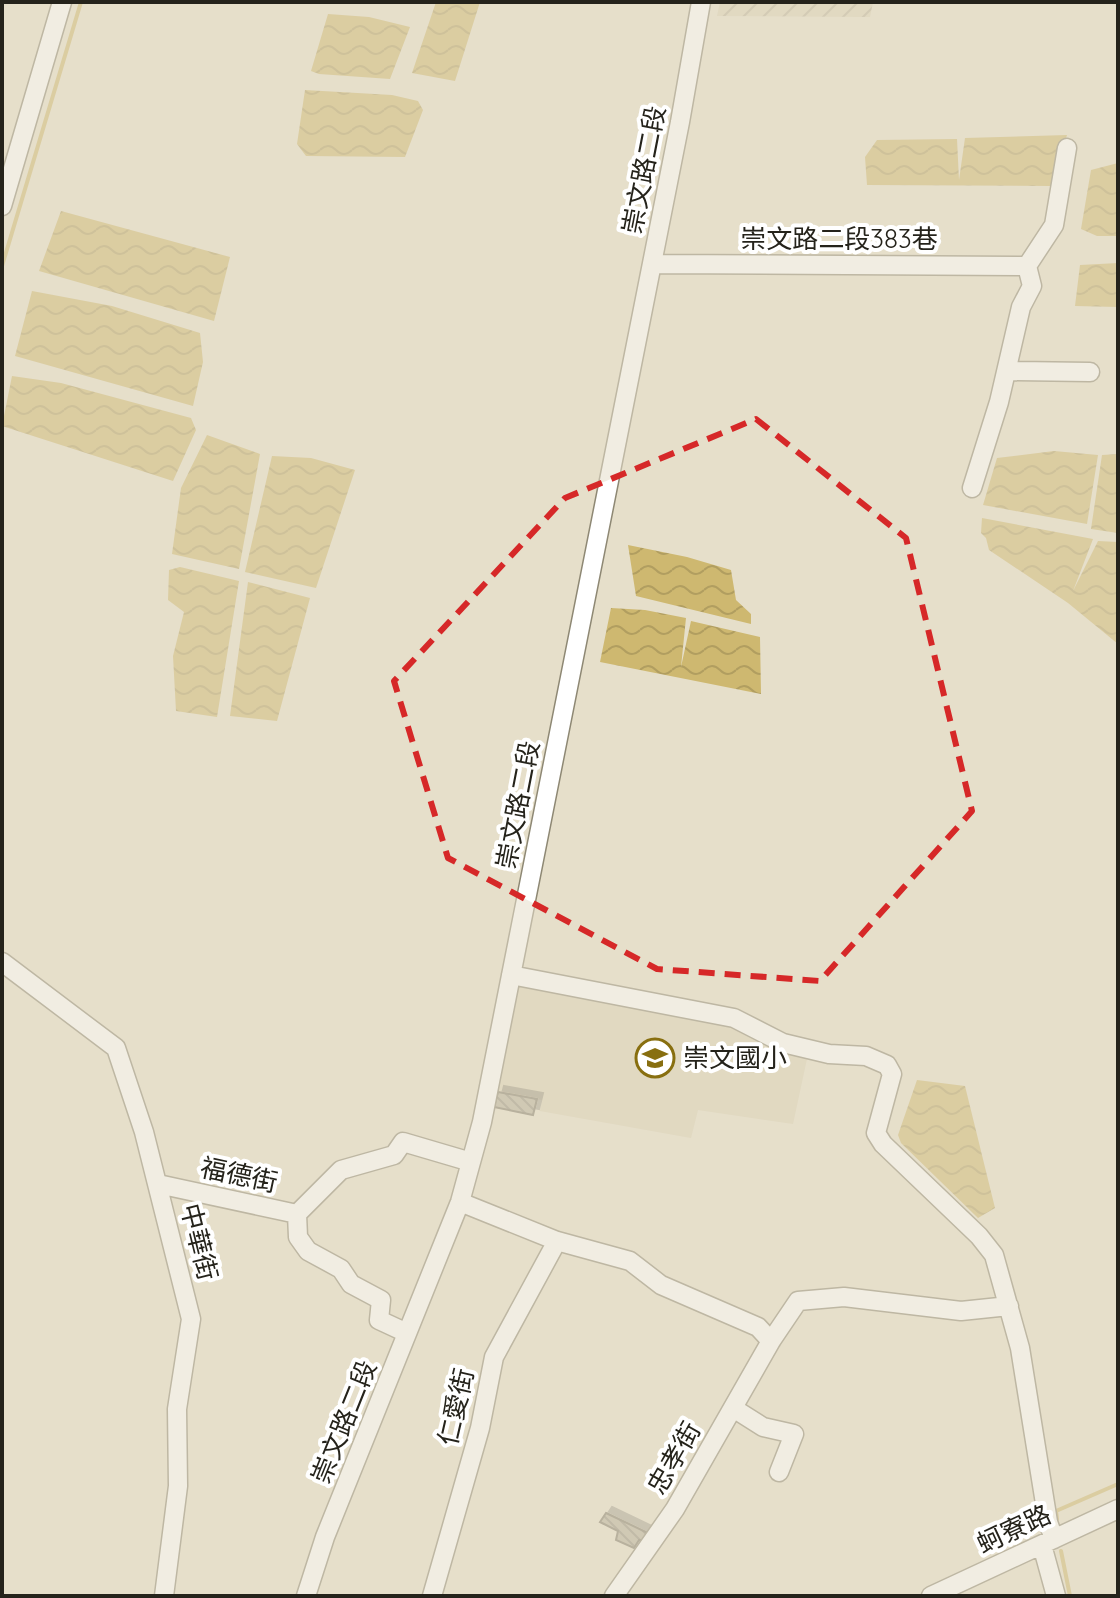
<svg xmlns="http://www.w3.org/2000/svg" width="1120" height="1598" font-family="Quicksand,'Noto Sans TC',sans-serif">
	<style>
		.built { fill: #dbd2b5 }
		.industrial { fill: url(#industrial-furrows) }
		.water { fill: url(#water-waves) }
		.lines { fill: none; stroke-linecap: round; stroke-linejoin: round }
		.stream { stroke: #ceb870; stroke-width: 4 }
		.building { fill: url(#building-back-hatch); stroke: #817a67; stroke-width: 2; filter: url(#shadow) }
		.minor-casing { stroke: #8e8874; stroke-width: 21 }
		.minor { stroke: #fff; stroke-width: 18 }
		.marked { fill: none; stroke: #d62828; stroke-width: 6; stroke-dasharray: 16 10; stroke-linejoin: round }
		.labels { text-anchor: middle; stroke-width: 8; stroke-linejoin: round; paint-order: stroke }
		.street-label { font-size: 26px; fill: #25231b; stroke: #fff }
		.poi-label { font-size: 26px; fill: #25231b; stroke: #fff; text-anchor: start }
	</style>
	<defs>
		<pattern id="industrial-furrows" width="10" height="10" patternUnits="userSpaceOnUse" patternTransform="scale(2)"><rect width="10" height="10" fill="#dbd2b5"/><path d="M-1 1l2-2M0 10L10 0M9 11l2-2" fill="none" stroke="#bcb49b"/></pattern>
		<pattern id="water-waves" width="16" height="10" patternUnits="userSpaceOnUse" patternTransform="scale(2)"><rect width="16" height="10" fill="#ceb870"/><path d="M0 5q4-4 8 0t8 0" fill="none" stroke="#b19e60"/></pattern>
		<pattern id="building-back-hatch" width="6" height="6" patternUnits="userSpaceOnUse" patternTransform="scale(2)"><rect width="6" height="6" fill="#b6af9a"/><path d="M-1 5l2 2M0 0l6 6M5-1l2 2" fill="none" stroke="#948e7d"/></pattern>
		<filter id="shadow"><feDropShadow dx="6" dy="-6" stdDeviation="0" flood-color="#0004"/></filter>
	</defs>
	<rect width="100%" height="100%" fill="#e6dfca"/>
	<path class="built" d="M518 981 733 1020V1027L770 1037 769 1046 808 1054 793 1124 698 1110 691 1138 540 1111 542 1100 498 1092Z"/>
	<path class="industrial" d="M720 2H873L870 17 717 16Z"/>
	<path class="water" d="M436 2H480L455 81 412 73Z
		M328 14 369 17 410 27 390 79 319 74 311 71Z
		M305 90 392 95 418 101 423 110 405 157 306 156 297 144Z
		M1067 135 1051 186 867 185 865 157 877 140 957 139 959 180 965 138Z
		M1118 163V236H1097L1081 229 1091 170Z
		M61 211 230 257 214 321 39 271Z
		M1118 263V307L1075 306 1080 265Z
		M32 291 112 306 200 333 203 362 193 406 15 356Z
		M12 376 61 383 191 418 196 430 173 481 2 426Z
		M207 435 260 454 239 569 172 554 181 488Z
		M1054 451 1098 455 1087 524 983 505 997 458Z
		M1118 454V533L1091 529 1102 455Z
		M272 456 311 458 355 470 316 588 245 572Z
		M982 518 1093 539 1073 591 1098 541 1118 542V644L1068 603 989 550 986 538 981 533Z
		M628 545 687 557 731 570 736 600 751 614V624L636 596Z
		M180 567 239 581 217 717 176 711 173 656 184 612 168 600 169 570Z
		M248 582 310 598 277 721 230 716Z
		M611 608 645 610 686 618 681 667 691 621 760 637 761 694 600 662Z
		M917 1080 965 1086 995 1208 978 1218 901 1143 898 1135Z"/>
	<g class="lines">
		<path class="stream" d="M2 266 81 2
			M1057 1519 1056 1511 1118 1484
			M1061 1551 1070 1596"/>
	</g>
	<path class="building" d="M498 1092 537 1099 533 1115 494 1107Z
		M606 1513 650 1534 646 1541 639 1540 634 1548 616 1540 618 1531 600 1522Z"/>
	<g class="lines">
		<g class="minor-casing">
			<path id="minor" d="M2 206 62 2
				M652 264 1027 266
				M1007 371 1090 372
				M972 488 999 402 1021 307 1032 286 1027 266 1054 225 1067 148
				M2 962 116 1048 144 1132 191 1319 177 1409 178 1486 164 1596
				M511 975 734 1018 783 1043 829 1054 866 1056 887 1065 892 1074 876 1133 883 1144 979 1236 994 1255 1020 1348 1048 1522 1054 1539
				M158 1184 297 1214 341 1170 394 1155 403 1142 471 1162
				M460 1202 557 1241 630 1261 661 1285 758 1327 771 1341
				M297 1214 298 1237 308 1251 341 1269 351 1284 381 1300 379 1320 407 1333
				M733 1408 763 1427 794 1434 779 1472
				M1042 1545 1056 1596
				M306 1596 325 1537 460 1202 482 1122 680 122 701 2
				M432 1596 480 1428 494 1357 557 1241
				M614 1596 675 1509 771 1341 798 1301 844 1297 961 1311 1009 1306
				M931 1596 1118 1509"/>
		</g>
		<use href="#minor" class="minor"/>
	</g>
	<path d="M0 0H1120V1598H0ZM756 419 906 538 972 811 820 981 657 969 448 858 394 681 565 498Z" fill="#e6dfca" fill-opacity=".55" fill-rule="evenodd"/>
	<path class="marked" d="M756 419 906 538 972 811 820 981 657 969 448 858 394 681 565 498Z"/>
	<defs>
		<g id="school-ring" transform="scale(2)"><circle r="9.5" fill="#fff" stroke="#886f10" stroke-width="1.5"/><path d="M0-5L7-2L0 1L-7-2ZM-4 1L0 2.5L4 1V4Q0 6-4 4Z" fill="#886f10"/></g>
	</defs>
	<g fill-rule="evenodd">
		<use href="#school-ring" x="655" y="1058"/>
	</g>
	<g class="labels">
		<g class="street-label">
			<text transform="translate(644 170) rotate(-79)" y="9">崇文路二段</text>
			<text x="839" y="248">崇文路二段383巷</text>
			<text transform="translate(518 805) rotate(-79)" y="9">崇文路二段</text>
			<text transform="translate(239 1175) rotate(12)" y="9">福德街</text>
			<text transform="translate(199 1242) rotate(76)" y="9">中華街</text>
			<text transform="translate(456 1407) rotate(-77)" y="9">仁愛街</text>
			<text transform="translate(344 1422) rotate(-68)" y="9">崇文路二段</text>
			<text transform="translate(674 1458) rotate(-60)" y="9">忠孝街</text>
			<text transform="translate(1014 1529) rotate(-25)" y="9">蚵寮路</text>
		</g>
		<g class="poi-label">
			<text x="683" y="1067">崇文國小</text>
		</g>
	</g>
	<rect width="1120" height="1598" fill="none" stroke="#25231b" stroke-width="8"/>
</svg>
